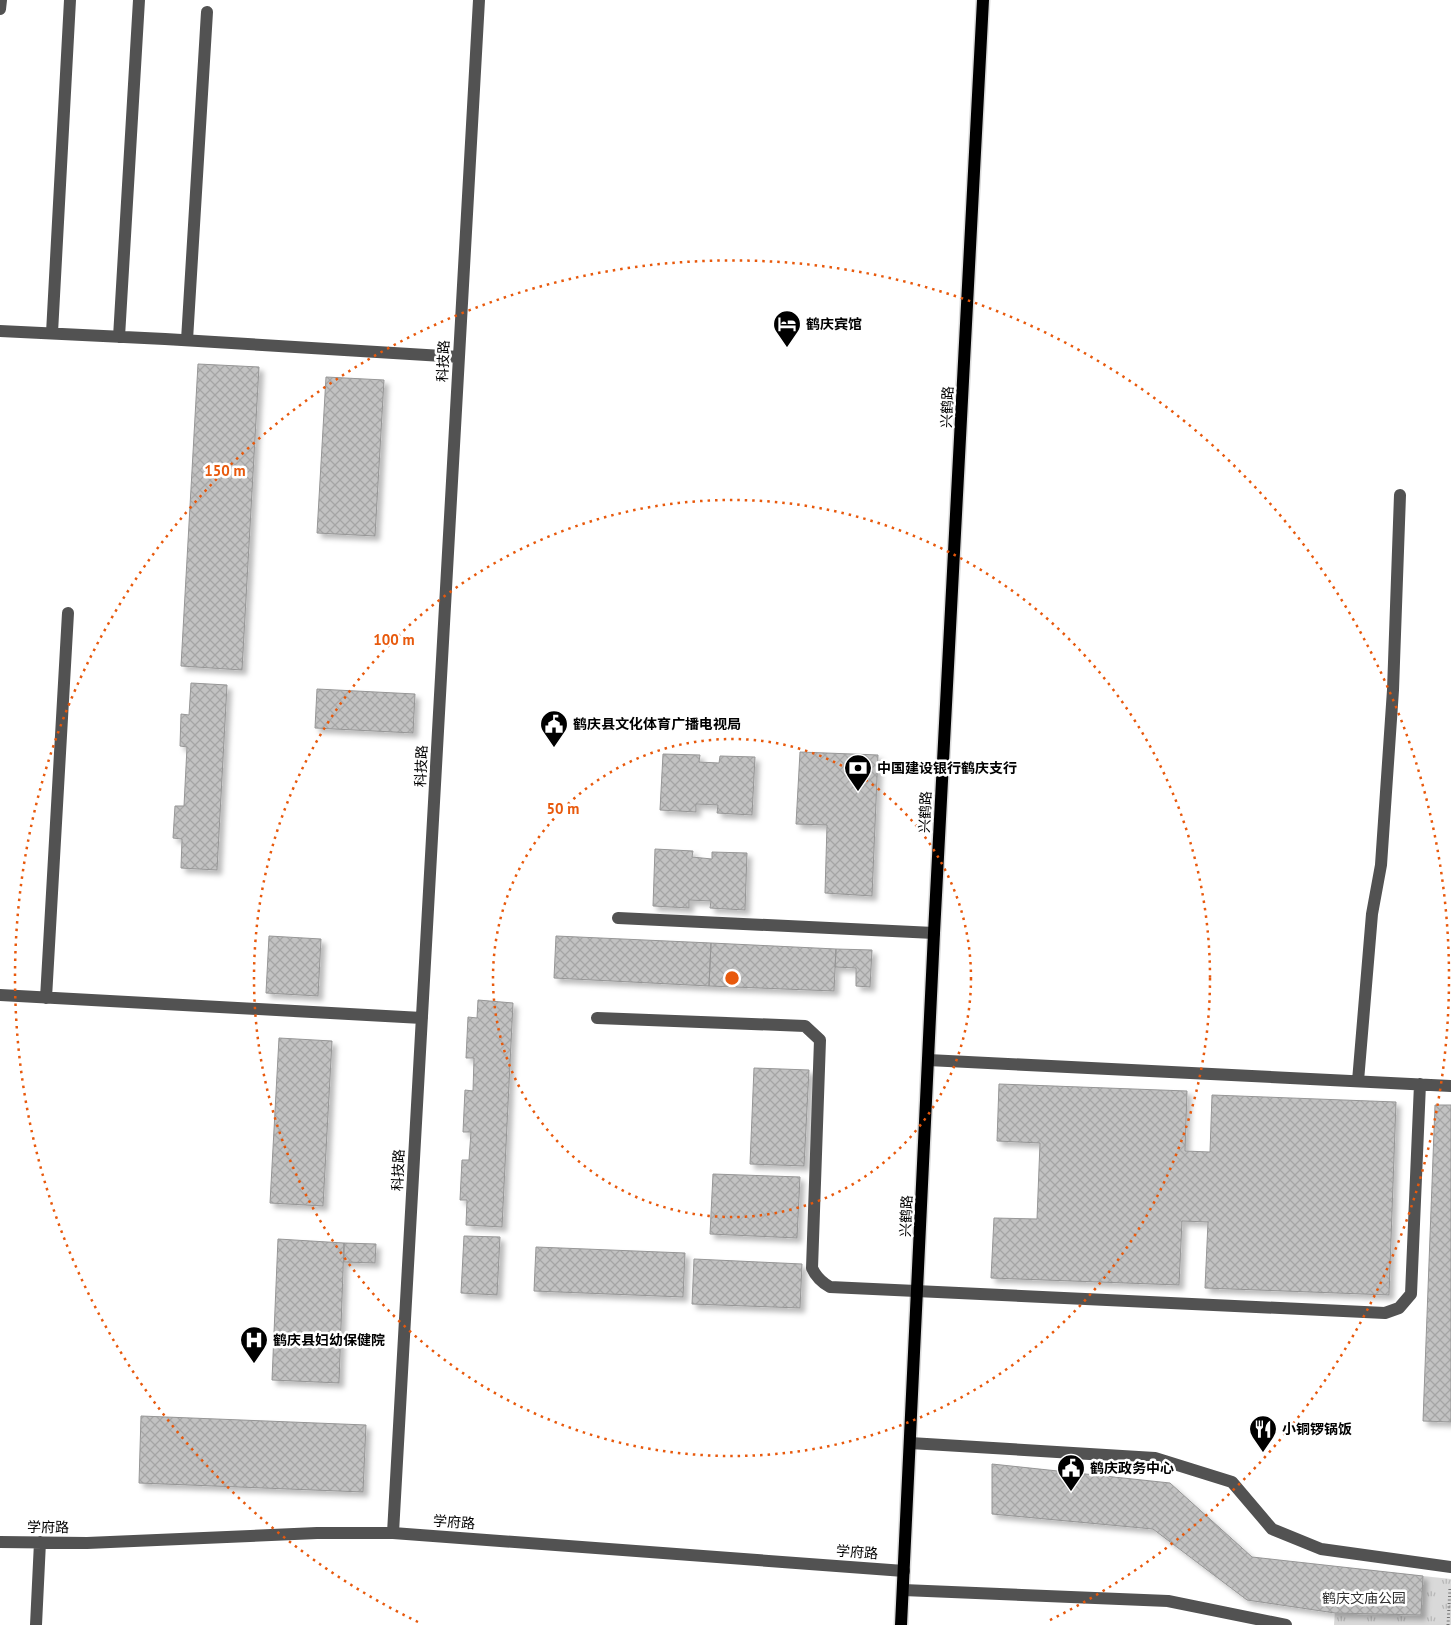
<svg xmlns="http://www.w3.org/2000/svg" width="1451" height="1625" font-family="'PT Sans','Noto Sans SC',sans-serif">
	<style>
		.grass { fill: url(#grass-tufts) }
		.building { fill: url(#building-cross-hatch); stroke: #969696; filter: url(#shadow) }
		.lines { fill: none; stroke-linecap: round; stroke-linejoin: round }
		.major-casing { stroke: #dbdbdb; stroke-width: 15 }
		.path { stroke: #747474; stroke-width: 3; stroke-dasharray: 1 2.5; stroke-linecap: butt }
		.minor { stroke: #525252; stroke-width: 12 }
		.major { stroke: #000; stroke-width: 12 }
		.ring { fill: none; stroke: #e8590c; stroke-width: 2.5; stroke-dasharray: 2.5 5 }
		.labels { text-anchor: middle; stroke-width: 5; stroke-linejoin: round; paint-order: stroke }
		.poi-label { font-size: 14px; font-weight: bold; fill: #000; stroke: #fff; text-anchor: start }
		.street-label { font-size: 14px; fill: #000; stroke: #fff }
		.park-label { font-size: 14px; fill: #303030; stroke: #fff }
		.centre { fill: #e8590c; stroke: #fff; stroke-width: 2.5 }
		.ring-label { font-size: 15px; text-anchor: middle; font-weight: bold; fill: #e8590c; stroke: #fff; stroke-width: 5; stroke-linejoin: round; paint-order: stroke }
	</style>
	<defs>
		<pattern id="grass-tufts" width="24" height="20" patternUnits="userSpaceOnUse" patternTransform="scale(1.25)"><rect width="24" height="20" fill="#d9d9d9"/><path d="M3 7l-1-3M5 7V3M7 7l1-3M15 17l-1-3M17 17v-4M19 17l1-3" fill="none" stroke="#b8b8b8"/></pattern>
		<pattern id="building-cross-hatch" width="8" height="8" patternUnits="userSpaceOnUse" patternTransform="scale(1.25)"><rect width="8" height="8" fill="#c2c2c2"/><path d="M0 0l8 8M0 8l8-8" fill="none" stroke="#a5a5a5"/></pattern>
		<filter id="shadow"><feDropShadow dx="4.5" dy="4.5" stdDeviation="2.5" flood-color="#0004"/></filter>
	</defs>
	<rect width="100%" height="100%" fill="#fff"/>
	<path class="grass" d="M1338 1567 1451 1579V1625H1334Z"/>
	<path class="building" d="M198 364 259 367 242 670 181 666Z
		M326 377 384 380 375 536 317 533Z
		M191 683 227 685 217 870 181 868 182 839 173 838 175 806H184L187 747 180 746 181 714 189 715Z
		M317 689 415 694 413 733 315 728Z
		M800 752 878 755 872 896 825 893 827 825 796 824Z
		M663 754 700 755 699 762 719 763 720 756 755 757 752 815 717 813 718 805 696 804V812L660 810Z
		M655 849 693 851 692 857 712 859V852L747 853 745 910 710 908 711 901 689 900V908L653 906Z
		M269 936 321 939 318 996 266 993Z
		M556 936 711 943 709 986 554 978Z
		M711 943 836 949 834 991 709 986Z
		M836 949 872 950 870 987 856 986V968L835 967Z
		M478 1000 513 1003 502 1227 466 1225 467 1200H460L462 1160H469L471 1132H463L465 1090 473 1091 474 1058H466L468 1017 477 1018Z
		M279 1038 332 1041 323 1206 270 1203Z
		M754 1068 809 1070 804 1166 750 1164Z
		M999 1084 1187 1091 1185 1151 1210 1152 1212 1095 1396 1102 1389 1295 1205 1288 1208 1222 1182 1221 1179 1285 991 1278 994 1218 1037 1219 1040 1143 997 1141Z
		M1435 1105H1451V1422L1423 1421Z
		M713 1174 800 1177 797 1238 710 1234Z
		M464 1236 500 1237 497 1295 461 1293Z
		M278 1239 344 1243 339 1383 272 1380Z
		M344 1243 376 1244 375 1263 344 1262Z
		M536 1247 685 1253 683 1297 534 1291Z
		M694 1259 802 1264 800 1308 692 1304Z
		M141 1416 366 1425 363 1492 139 1483Z
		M992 1464 1170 1483 1252 1557 1423 1576 1421 1615 1335 1613 1247 1600 1153 1529 992 1514Z"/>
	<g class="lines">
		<g class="major-casing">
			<path id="major" d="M901 1625 934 933 983 0"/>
		</g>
		<path class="path" d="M1448 1625 1450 1588"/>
		<path class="minor" d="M0 9 1 0
			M0 331 165 339 459 357
			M52 333 70 0
			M119 337 139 0
			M187 340 207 12
			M618 918 934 933
			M0 995 422 1018
			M46 998 68 613
			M597 1018 805 1026 820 1040 812 1268C816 1277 821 1282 830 1287L1385 1313 1399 1308 1411 1294 1420 1084
			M928 1060 1451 1086
			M1358 1081 1372 914 1381 865 1393 690 1400 495
			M910 1443 1155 1458 1232 1482 1272 1529 1321 1549 1451 1567
			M393 1533 479 0
			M0 1542 87 1543 317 1533H393L904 1571
			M903 1590 1168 1601 1286 1625
			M36 1625 40 1542"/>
		<use href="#major" class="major"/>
	</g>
	<g class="ring">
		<circle cx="732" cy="978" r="239"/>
		<circle cx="732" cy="978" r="478"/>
		<path d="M418 1622A717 717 0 1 1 1046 1622"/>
	</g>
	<defs>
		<g id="hotel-pin" transform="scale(1.4375)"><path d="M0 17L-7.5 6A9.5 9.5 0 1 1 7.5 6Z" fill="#000" stroke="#fff"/><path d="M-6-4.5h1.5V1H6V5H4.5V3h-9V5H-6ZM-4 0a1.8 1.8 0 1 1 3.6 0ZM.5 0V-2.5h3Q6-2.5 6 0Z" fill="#fff"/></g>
		<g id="civic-pin" transform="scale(1.4375)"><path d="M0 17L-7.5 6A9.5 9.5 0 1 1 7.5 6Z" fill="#000" stroke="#fff"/><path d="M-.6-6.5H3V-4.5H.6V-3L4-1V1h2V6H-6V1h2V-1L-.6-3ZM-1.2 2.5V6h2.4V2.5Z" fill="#fff"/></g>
		<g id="bank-pin" transform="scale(1.4375)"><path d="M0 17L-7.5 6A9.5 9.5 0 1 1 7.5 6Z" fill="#000" stroke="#fff"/><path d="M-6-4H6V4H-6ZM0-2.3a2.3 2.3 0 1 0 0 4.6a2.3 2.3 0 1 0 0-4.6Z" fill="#fff"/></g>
		<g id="hospital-pin" transform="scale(1.4375)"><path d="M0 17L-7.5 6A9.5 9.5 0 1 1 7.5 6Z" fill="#000" stroke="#fff"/><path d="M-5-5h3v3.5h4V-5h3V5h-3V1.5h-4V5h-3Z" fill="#fff"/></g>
		<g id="restaurant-pin" transform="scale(1.4375)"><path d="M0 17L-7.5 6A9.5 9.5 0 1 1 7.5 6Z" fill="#000" stroke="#fff"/><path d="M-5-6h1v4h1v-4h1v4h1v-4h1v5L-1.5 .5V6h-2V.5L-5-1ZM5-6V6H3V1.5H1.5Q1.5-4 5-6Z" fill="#fff"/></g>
	</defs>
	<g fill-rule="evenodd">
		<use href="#hotel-pin" x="787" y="324"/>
		<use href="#civic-pin" x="554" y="724"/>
		<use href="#bank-pin" x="858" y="768"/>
		<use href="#hospital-pin" x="254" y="1340"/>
		<use href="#restaurant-pin" x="1263" y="1429"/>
		<use href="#civic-pin" x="1071" y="1468"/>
	</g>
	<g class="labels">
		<g class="poi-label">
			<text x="806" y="329">鹤庆宾馆</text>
			<text x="573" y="729">鹤庆县文化体育广播电视局</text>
			<text x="877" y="773">中国建设银行鹤庆支行</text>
			<text x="273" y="1345">鹤庆县妇幼保健院</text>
			<text x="1282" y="1434">小铜锣锅饭</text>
			<text x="1090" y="1473">鹤庆政务中心</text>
		</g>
		<g class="street-label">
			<text transform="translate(443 361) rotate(-87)" y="5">科技路</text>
			<text transform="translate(947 407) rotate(-87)" y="5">兴鹤路</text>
			<text transform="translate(421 766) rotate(-87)" y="5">科技路</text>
			<text transform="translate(925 812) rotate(-87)" y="5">兴鹤路</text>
			<text transform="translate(398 1170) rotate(-87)" y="5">科技路</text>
			<text transform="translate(906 1216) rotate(-87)" y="5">兴鹤路</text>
			<text transform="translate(454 1522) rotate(4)" y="5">学府路</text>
			<text transform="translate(48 1527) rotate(1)" y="5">学府路</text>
			<text transform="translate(857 1552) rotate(4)" y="5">学府路</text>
		</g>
		<g class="park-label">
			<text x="1364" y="1603">鹤庆文庙公园</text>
		</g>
	</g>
	<circle cx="732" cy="978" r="8" class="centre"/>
	<g class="ring-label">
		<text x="225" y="476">150 m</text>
		<text x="394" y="645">100 m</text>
		<text x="563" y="814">50 m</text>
	</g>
</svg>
